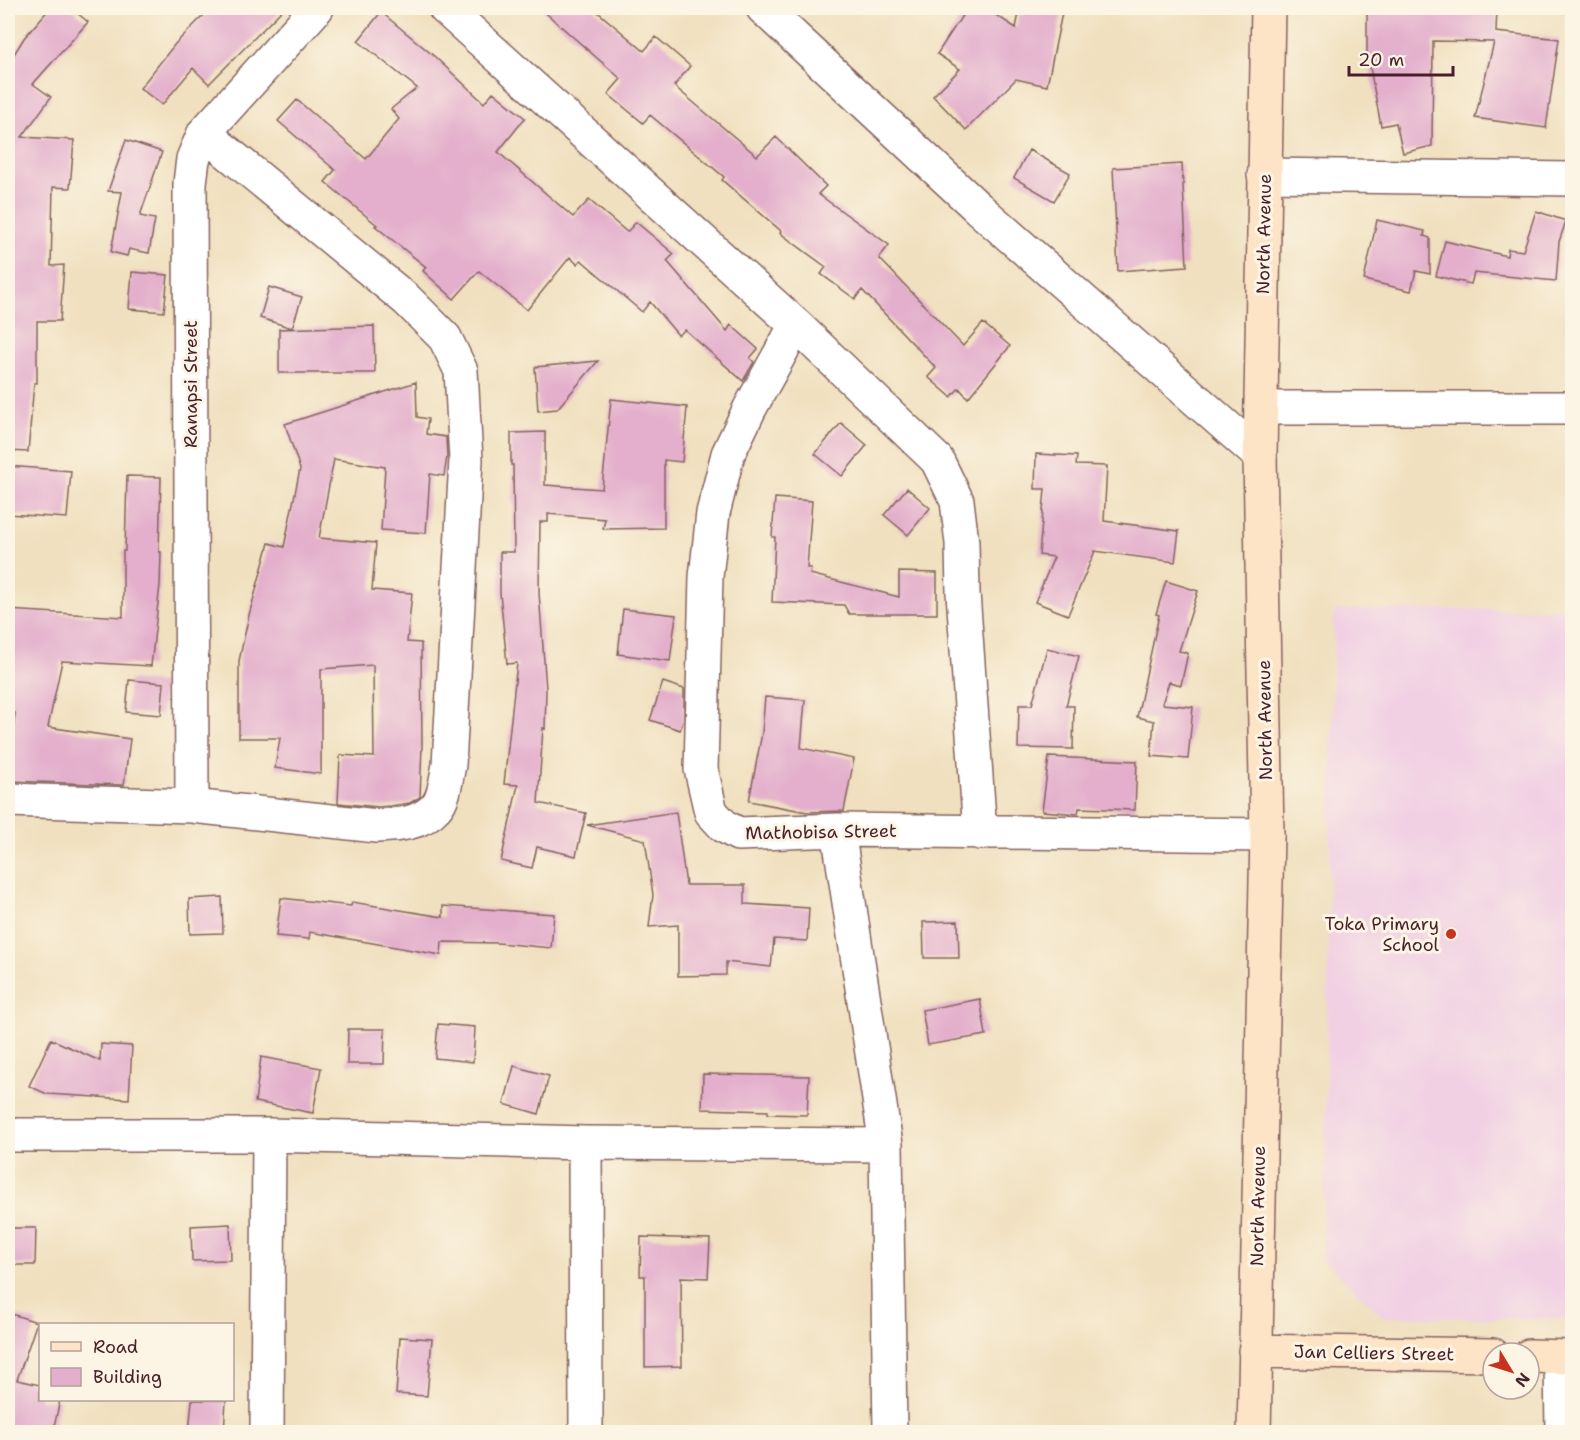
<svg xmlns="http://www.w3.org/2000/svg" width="1580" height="1440" font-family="'Shantell Sans',sans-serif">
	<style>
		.built { fill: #f1d0e3 }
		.building { fill: #e3afcc }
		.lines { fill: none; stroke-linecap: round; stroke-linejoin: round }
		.street-casing { stroke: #84635f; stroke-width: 36 }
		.secondary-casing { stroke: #84635f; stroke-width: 36 }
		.street { stroke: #fff; stroke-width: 33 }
		.secondary { stroke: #fee4c6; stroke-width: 33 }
		.poi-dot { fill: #c8321e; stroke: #fcf5e5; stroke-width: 2 }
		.labels { text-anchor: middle; stroke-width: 6; stroke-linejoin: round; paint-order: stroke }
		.street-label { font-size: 18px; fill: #4a1f2b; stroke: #fcf5e5 }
		.poi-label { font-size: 18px; fill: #4a1f2b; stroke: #fcf5e5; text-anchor: end }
	</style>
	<rect width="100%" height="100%" fill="#fcf5e5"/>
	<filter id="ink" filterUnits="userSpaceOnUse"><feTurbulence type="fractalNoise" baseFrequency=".0167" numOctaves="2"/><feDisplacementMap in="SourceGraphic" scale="12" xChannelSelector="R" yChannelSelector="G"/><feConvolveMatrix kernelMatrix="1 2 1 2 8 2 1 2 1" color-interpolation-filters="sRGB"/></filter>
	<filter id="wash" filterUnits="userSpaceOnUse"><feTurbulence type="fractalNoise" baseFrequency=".008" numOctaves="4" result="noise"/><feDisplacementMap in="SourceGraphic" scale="24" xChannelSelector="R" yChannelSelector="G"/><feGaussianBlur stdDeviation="1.35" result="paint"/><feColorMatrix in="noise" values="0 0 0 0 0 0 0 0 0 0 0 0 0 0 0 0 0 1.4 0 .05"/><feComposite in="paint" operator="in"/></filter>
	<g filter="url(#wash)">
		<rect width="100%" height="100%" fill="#f0e0bf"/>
		<path class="built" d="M1572 609V1319L1383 1317 1323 1259 1334 610Z"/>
		<g id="blocks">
			<path class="building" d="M50 8H71L88 22 33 84 51 97 22 137 74 140 70 188 53 187 51 266 64 265 60 321H37V383H34L28 452 8 451V64L24 38Z
				M211 8H284L209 84 193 68 162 105 140 88 175 44Z
				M540 8H593L644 51 656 37 690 66 674 86 757 156 776 137 826 186 818 194 889 245 879 258 963 346 983 323 1010 346 968 398 959 388 951 397 928 377 936 368 862 290 855 299 821 274 826 267 780 233 781 231 722 180 724 177 650 115 643 123 608 94 621 79Z
				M967 8H985L1016 28 1020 8H1063L1047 86 1016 79 966 130 933 96 960 69 937 54Z
				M1367 8H1497L1496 32 1559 39 1546 128 1475 118 1494 42 1433 41 1432 146 1403 153 1396 123 1381 126 1367 52Z
				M381 12 434 56 484 103 493 92 525 118 498 152 573 217 589 200 627 232 636 222 674 254 667 261 727 331 731 325 758 349 750 358 754 362 743 381 685 330 678 335 650 302 642 312 581 260 577 264 570 257 527 310 479 271 454 299 423 271 426 267 375 226 377 225 325 182 335 170 278 121 297 100 366 159 399 119 391 109 417 88 358 41Z
				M126 140 162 152 140 216 155 219 149 253 129 249 127 256 111 252 122 192 108 191Z
				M1029 150 1070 173 1054 201 1014 178Z
				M1182 164 1187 266 1118 271 1113 168Z
				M1536 211 1566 221 1559 242 1556 281 1474 273 1471 284 1436 276 1445 241 1507 256 1508 249 1523 251Z
				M1377 220 1425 231 1424 236 1430 238V274L1416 271 1411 291 1364 280Z
				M132 272 168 275 164 312 129 309Z
				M269 287 302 297 292 328 260 318Z
				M374 326 375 373H279V329Z
				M598 361 557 409 538 411 535 367Z
				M416 382 417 417 428 419 426 434 446 437 447 457 444 476 430 474 426 533 381 530 385 467 334 459 319 538 376 543 372 590 412 593 407 642 421 643 422 745 420 797 410 803 391 806 378 807 338 803 340 755 374 757 373 665 321 669V774L275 768 280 738H239V661L249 615 269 543 284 547 300 469 285 424Z
				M611 399 687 407 682 462 664 460V528L603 529 605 519 548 514V522H540L539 592 546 689 545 729 543 728 538 803 586 813 576 856 537 847 532 868 501 861 518 785 504 784 517 663 507 664 500 593V552H514L513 465H511V433L545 432V485L602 489Z
				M841 423 867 445 842 476 815 454Z
				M1036 454 1077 456 1076 465 1107 466 1104 521 1179 531 1175 562 1095 551 1068 615 1035 602 1054 557 1039 555 1045 489H1035Z
				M8 466 71 471 67 518 8 514Z
				M127 476 161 477 159 552H161L160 585 151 666 62 661 48 727 130 739 124 785 8 781 15 713 8 712V610L123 617V551H125Z
				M907 488 930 508 908 535 884 515Z
				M775 498 812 501 807 568H811L810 574 899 597V572L937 573V614H849L844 605 772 602 775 537H772Z
				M1166 581 1198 591 1179 651 1188 653 1181 685 1169 682 1162 704 1193 707 1188 759 1151 756 1154 721 1137 717 1159 615 1156 614Z
				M623 609 676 615 670 661 618 654Z
				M1047 648 1079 656 1066 706H1074L1073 749 1018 748 1019 705H1032Z
				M129 680 164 683 161 715 126 712Z
				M663 682 684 689V719L680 730 650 720Z
				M765 697 805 700 801 748 854 759 844 811 807 812 749 801 762 733Z
				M1049 757 1137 761 1135 810 1079 808 1078 814 1042 811Z
				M676 812 686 885H745V904L809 908 807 941 774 939 771 967 726 962V975L678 976V925L649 927 653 895 645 840 587 825Z
				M222 897 223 933 190 934 189 899Z
				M281 898 351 906 352 902 443 917V906L554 914 551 948 497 943 442 942 441 955 310 932 309 939 276 936Z
				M958 921 959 958H924L923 922Z
				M980 999 986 1035 928 1045 922 1010Z
				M438 1024 475 1027 473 1062 435 1058Z
				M348 1029H385L384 1064H347Z
				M51 1039 100 1061 101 1044 132 1046 129 1099 47 1094 29 1086Z
				M261 1057 321 1068 313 1113 255 1102Z
				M514 1066 549 1076 539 1114 504 1104Z
				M703 1074 809 1076 807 1115 768 1114V1111L702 1109Z
				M230 1224 231 1260 192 1261 191 1226Z
				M8 1228H36L35 1265H8Z
				M641 1237 710 1239 708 1278 681 1277 682 1366 645 1367V1276H640Z
				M8 1313 37 1322 17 1380 40 1385V1400H60L53 1432H8Z
				M400 1337 432 1339 427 1396 396 1394Z
				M192 1400H226L224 1432H189Z"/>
		</g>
	</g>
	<g filter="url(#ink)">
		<use href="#blocks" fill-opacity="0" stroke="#84635f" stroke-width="1.5"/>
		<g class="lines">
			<g class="street-casing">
				<path id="street" d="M445 8 796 325 937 460 957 501 962 543 963 593 980 833
					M763 8 978 208 1260 456
					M1264 175 1572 179
					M796 325 750 408 728 454 713 513 706 577 701 769 711 812 724 826 738 834 838 830 1267 835
					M1261 408H1572
					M8 800 192 806 377 826C398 825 421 824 436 807 445 797 446 778 449 765L466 460 461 371 445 338 407 300 204 133
					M192 806 190 183 193 159 204 133 317 8
					M838 830 886 1145 890 1432
					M8 1135H269L585 1143 886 1145
					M585 1143 586 1432
					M1561 1357 1562 1432
					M267 1432 269 1135"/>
			</g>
			<g class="secondary-casing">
				<path id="secondary" d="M1255 1351 1493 1355
					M1529 1356 1572 1357
					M1254 1432 1267 835 1260 456 1268 8"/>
			</g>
			<use href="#street" class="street"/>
			<use href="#secondary" class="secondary"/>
		</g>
	</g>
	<circle class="poi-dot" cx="1451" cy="934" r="6"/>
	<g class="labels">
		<g class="street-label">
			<text transform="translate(1264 234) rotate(-89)" y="6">North Avenue</text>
			<text transform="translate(191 384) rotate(-90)" y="6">Ranapsi Street</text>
			<text transform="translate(1265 720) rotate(-91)" y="6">North Avenue</text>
			<text transform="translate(821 832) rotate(-1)" y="6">Mathobisa Street</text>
			<text transform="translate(1258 1206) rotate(-89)" y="6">North Avenue</text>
			<text transform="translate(1374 1353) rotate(1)" y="6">Jan Celliers Street</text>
		</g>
		<g class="poi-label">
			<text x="1439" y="930">Toka Primary<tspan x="1439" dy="21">School</tspan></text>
		</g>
	</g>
	<rect width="1580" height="1440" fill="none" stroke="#fcf5e5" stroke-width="30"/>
	<rect x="39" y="1323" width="195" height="78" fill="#fcf5e5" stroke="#b59f9b" stroke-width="1.5"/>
	<rect x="51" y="1342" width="30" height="9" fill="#fee4c6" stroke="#b59f9b" stroke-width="1.5"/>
	<text x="93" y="1353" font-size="18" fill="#4a1f2b">Road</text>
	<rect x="51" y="1368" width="30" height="18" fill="#e3afcc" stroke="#b59f9b" stroke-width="1.5"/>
	<text x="93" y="1383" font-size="18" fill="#4a1f2b">Building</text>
	<g transform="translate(1511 1371) rotate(128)"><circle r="28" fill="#fcf5e5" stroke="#b59f9b" stroke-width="1.5"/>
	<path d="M0-4.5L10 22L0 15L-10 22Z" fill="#c8321e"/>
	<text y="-9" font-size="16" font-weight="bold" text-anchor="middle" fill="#4a1f2b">N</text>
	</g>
	<path d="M1349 66v9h104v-9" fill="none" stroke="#4a1f2b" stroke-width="3"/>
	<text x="1358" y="66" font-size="18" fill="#4a1f2b" stroke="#fcf5e5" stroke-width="4.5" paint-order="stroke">20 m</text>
</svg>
